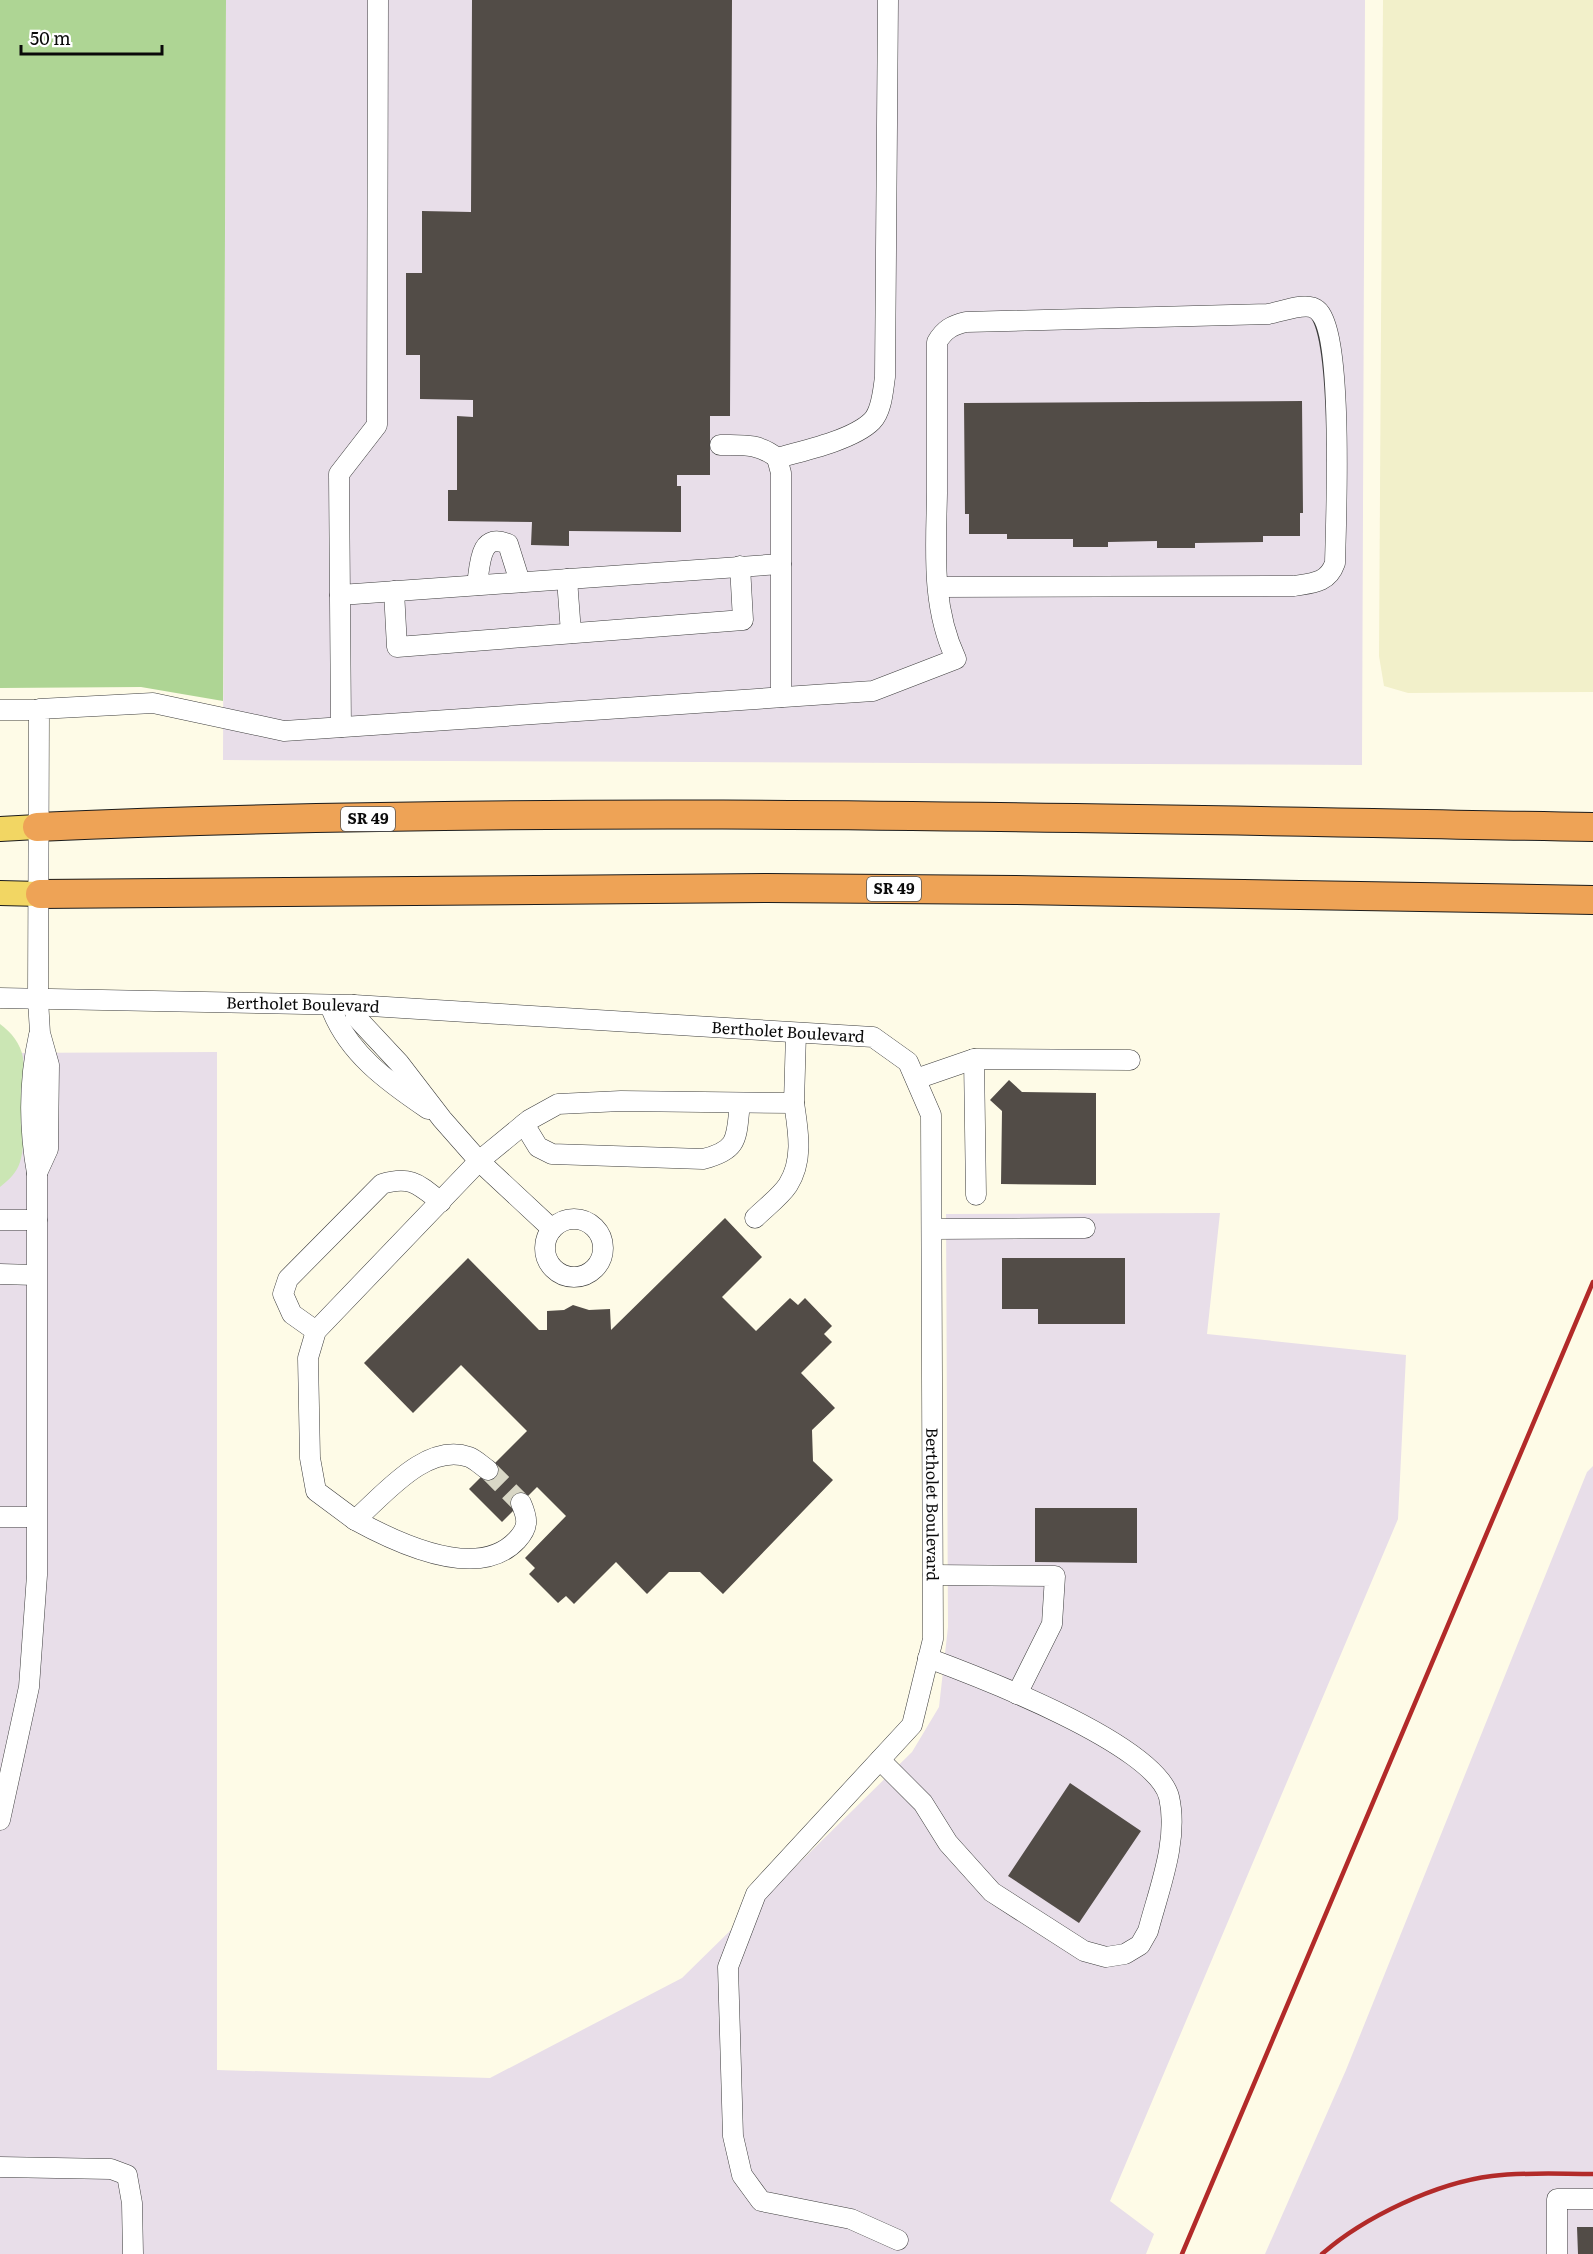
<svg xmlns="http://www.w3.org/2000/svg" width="1593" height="2254" font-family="Literata,serif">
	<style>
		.industrial { fill: #e8dee9 }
		.farmland { fill: #f2f0ca }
		.green { fill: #cbe6b4 }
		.forest { fill: #aed594 }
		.building { fill: #524c47 }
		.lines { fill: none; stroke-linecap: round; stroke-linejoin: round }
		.minor-tunnel { stroke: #d9d7c6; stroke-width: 20; stroke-dasharray: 20 10; stroke-linecap: butt }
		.minor-casing { stroke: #3d3d3d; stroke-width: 21 }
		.major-casing { stroke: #1b1b1b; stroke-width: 26 }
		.highway-casing { stroke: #1b1b1b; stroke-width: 30 }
		.minor { stroke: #fff; stroke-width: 20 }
		.major { stroke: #f2d663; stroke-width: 24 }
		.highway { stroke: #eea356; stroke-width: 28 }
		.rail { stroke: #b22a29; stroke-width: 4.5 }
		.labels { text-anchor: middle; stroke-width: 6; stroke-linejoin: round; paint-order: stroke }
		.shield { fill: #fff; stroke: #545454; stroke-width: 1.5 }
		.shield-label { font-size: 15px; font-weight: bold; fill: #0a0a0a }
		.street-label { font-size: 16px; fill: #0a0a0a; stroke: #fff }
	</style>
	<rect width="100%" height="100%" fill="#fefbe7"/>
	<path class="industrial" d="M226 0H1365L1362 765 223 760Z
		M217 1052V2070L490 2078 682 1978 912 1752 939 1707 948 1627 946 1214 1220 1213 1207 1334 1406 1355 1398 1519 1110 2201 1154 2234 1146 2254H0V1053Z
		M1593 1466V2254H1265L1346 2070 1587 1472Z"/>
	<path class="farmland" d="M1383 0H1593V692L1408 693 1384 686 1379 656Z"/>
	<path class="green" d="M0 1024C11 1032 21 1044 23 1058 26 1079 27 1142 20 1162 17 1172 9 1180 0 1187Z"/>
	<path class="forest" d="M0 0H226L223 701 141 687 0 688Z"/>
	<path class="building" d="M472 0H732L730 416H710V475H677V486H681V532L569 531V546L531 545 532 522 448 521V490H457V416L473 417V400L420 399V355H406V273H422V211L471 212Z
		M1302 401 1303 513H1300V536H1263V542L1195 543V548H1157V541L1108 542V547H1073V539H1007V534H969V514H965L964 403Z
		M1009 1080 1022 1092 1096 1093V1185L1001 1184 1002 1111 990 1100Z
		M725 1218 762 1257 722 1297 756 1331 790 1298 798 1305 805 1298 832 1326 824 1334 832 1342 801 1373 835 1408 812 1430 813 1461 833 1480 723 1594 700 1572H669L647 1594 616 1562 574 1604 566 1596 558 1603 529 1574 535 1568 525 1558 566 1516 537 1487 502 1522 469 1489 527 1431 461 1365 413 1413 364 1363 468 1258 539 1330H547V1311L564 1310 573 1305 589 1310 610 1309 611 1330Z
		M1002 1258H1125V1324H1038V1309H1002Z
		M1035 1508H1137V1563L1035 1562Z
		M1070 1783 1141 1831 1079 1923 1008 1876Z
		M1577 2227H1593V2254H1578Z"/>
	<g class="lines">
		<path class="minor-tunnel" d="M488 1470 521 1503"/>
		<g class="minor-casing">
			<g id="minor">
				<path d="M720 445C742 445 759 443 777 458"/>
				<path d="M567 579 571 633"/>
				<path d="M477 585C480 566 479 531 508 544L520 582"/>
				<path d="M394 591 397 647 743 620 740 566"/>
				<path d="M340 595 781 564"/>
				<path d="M781 697V473L777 458C803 451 853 440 872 421 882 411 883 390 885 377L888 0"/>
				<path d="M0 710H39"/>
				<path d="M341 727 339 474 377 425 378 0"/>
				<path id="s1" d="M0 998 354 1005 873 1037 908 1062 931 1115 933 1639 912 1725 756 1894 728 1967 733 2136 742 2175 761 2201 851 2219 898 2240"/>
				<path d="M330 1005C346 1052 388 1082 428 1109"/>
				<path d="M354 1005 356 1017 399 1063 442 1119 479 1161 316 1331 308 1358 310 1458 316 1491 355 1520"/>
				<path d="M974 1059 976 1195"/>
				<path d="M916 1079 974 1059 1130 1060"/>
				<path d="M524 1124 538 1147 552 1154 703 1159C740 1150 736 1137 740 1103"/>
				<path d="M37 1173 48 1149 49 1065 40 1033 38 999 39 709 153 703 284 731 873 691 956 659C931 606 936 550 937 493 937 443 937 393 937 342 944 330 952 325 966 322L1268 314C1281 312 1307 301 1317 310 1344 330 1336 522 1335 563 1328 583 1313 583 1294 586L938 587"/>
				<path d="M755 1218C765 1208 780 1197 788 1185 804 1160 798 1130 794 1103"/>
				<circle cx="574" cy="1248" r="29"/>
				<path d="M0 1220H37"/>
				<path d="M552 1229 479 1161 529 1120 558 1104 621 1101 794 1103 796 1033"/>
				<path d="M932 1229 1085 1228"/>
				<path d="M0 1274 35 1275"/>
				<path d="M316 1331 292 1314 283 1294 288 1279 382 1184C411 1175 419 1185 441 1202"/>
				<path d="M488 1470C482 1466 475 1459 469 1457 426 1442 384 1495 355 1520 397 1543 478 1582 517 1540 529 1527 528 1519 521 1503"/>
				<path d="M0 1517H35"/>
				<path d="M933 1575 1055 1576 1052 1624 1017 1694"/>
				<path d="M880 1760 923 1803 948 1843 992 1892 1084 1951 1106 1957 1125 1954 1140 1945 1148 1931C1159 1889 1179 1840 1169 1797 1156 1744 979 1677 928 1658"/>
				<path d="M0 1820 29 1687 37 1575V1173C29 1128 29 1080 39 1035"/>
				<path d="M0 2167 111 2169 127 2175 132 2203 133 2254"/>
				<path d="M1557 2254V2199H1593"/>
			</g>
		</g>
		<g class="major-casing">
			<path id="major" d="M0 829 37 827
				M0 893 40 894"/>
		</g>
		<g class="highway-casing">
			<path id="highway" d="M37 827C555 804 1075 818 1593 827
				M40 894 768 888 1015 890 1593 900"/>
		</g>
		<use href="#minor" class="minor"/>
		<use href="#major" class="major"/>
		<use href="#highway" class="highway"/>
		<path class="rail" d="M1182 2254 1593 1282
			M1322 2254C1364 2217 1436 2183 1492 2176 1525 2172 1559 2174 1593 2174"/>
	</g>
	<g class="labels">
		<g class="shield">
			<rect x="341" y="807" width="54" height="24" rx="4.5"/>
			<rect x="867" y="877" width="54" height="24" rx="4.5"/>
		</g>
		<g class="shield-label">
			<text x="368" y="824">SR 49</text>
			<text x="894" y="894">SR 49</text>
		</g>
		<g class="street-label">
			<text dy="6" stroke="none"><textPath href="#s1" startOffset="303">Bertholet Boulevard</textPath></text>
			<text dy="6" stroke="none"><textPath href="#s1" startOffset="789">Bertholet Boulevard</textPath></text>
			<text dy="6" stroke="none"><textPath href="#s1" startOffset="1364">Bertholet Boulevard</textPath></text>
		</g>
	</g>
	<path d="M21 45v9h141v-9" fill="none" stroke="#0a0a0a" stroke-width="3"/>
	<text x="30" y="45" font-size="18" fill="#0a0a0a" stroke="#ffffff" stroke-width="4.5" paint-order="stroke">50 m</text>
</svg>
